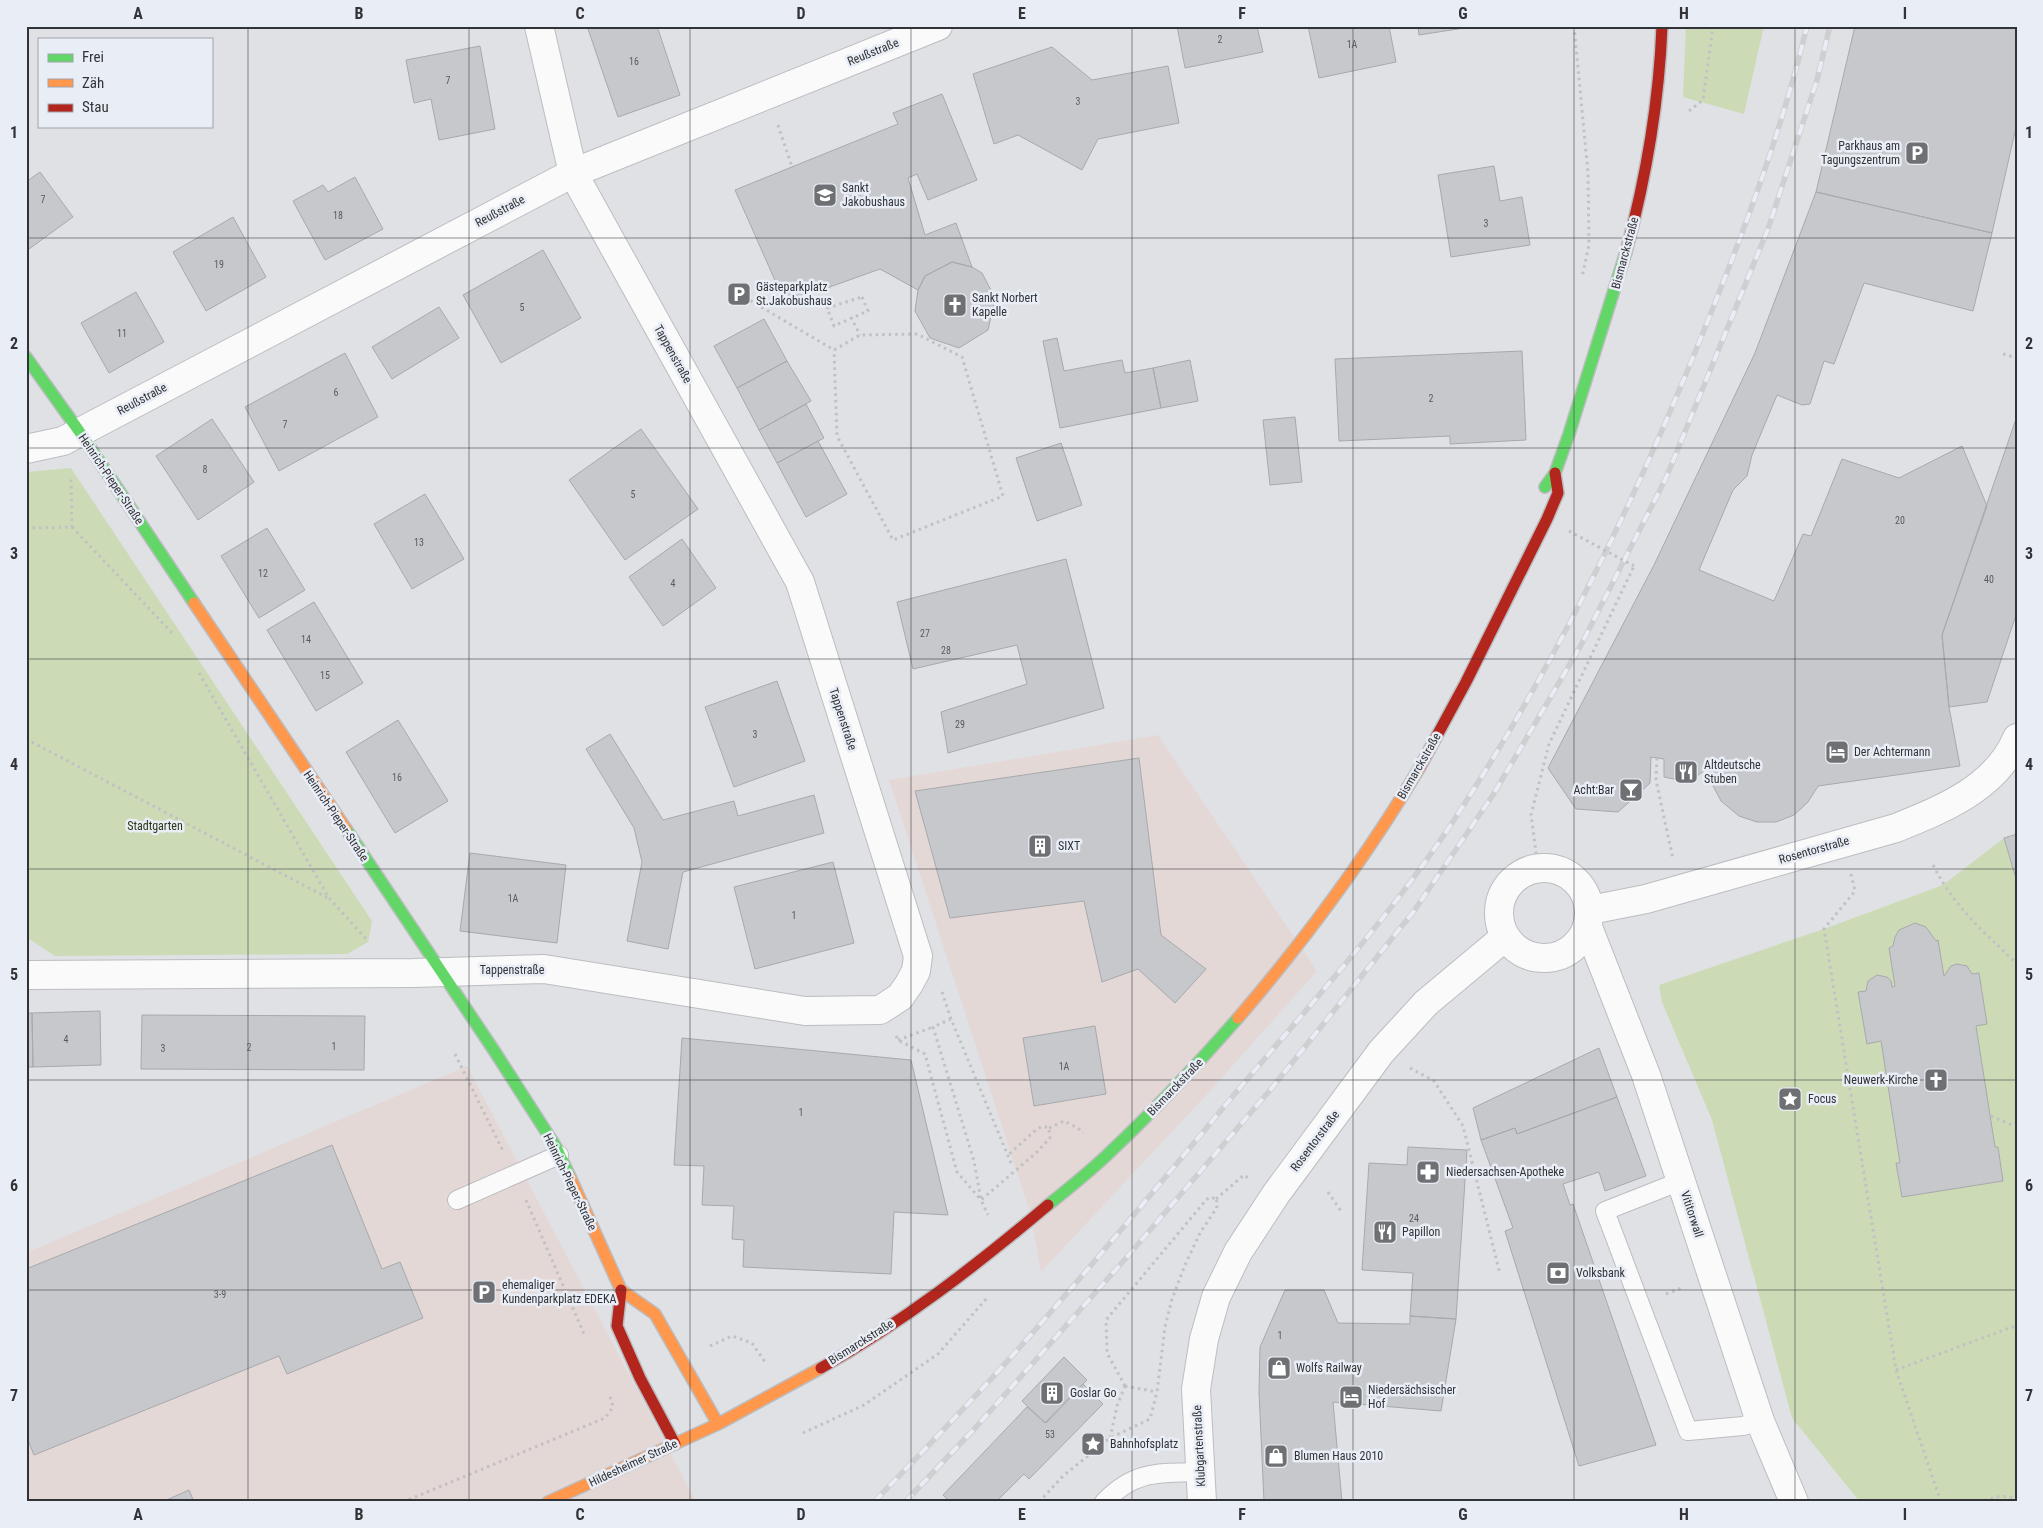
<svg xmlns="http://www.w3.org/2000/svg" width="2043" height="1528" font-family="'Roboto Condensed',sans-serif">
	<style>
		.commercial { fill: #e4d8d6 }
		.green { fill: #ccdbb5 }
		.building { fill: #c7c8cc; stroke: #a7a9ac }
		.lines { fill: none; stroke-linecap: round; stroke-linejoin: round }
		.lane-casing { stroke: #bcbdc0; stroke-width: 20 }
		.street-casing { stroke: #bcbdc0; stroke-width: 30 }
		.fast-casing { stroke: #bcbdc0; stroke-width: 14 }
		.slow-casing { stroke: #bcbdc0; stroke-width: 14 }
		.jam-casing { stroke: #bcbdc0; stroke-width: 14 }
		.path { stroke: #c0c1c3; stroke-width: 3; stroke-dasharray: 2.5 4; stroke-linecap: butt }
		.lane { stroke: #fafafb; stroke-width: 18 }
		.street { stroke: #fafafb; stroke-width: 28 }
		.fast { stroke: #63d668; stroke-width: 11 }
		.slow { stroke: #ff974d; stroke-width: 11 }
		.jam { stroke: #b3261e; stroke-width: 11 }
		.rail-casing { stroke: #cfcfd1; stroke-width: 5.5 }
		.rail { stroke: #e9edf6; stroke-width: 4; stroke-dasharray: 11; stroke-linecap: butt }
		.path-bridge { stroke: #c0c1c3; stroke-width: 3; stroke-dasharray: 2.5 4; stroke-linecap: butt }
		.grid { fill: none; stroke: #323336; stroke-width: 1; stroke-opacity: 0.55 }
		.labels { text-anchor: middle; stroke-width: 5; stroke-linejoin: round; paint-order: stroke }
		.number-label { font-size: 10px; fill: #5a5b5e }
		.street-label { font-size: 12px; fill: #323336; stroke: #e9edf6 }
		.poi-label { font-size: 12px; fill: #323336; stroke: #e9edf6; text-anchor: start }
		.park-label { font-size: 12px; fill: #2a3514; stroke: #e9edf6 }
		.neatline { fill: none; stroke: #323336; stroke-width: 2 }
		.grid-label { font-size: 16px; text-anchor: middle; font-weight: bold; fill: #323336 }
	</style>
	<rect width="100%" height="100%" fill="#dfe1e5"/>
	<path class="commercial" d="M1158 735 1317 971 1210 1091 1041 1272 1030 1212 889 780Z
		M467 1066 696 1502H26V1253Z"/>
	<path class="green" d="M1686 26H1764L1744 114 1683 97Z
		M71 468 372 921 368 942 347 954 55 956 26 937V472Z
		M2004 838 2017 882V1502H1860L1792 1418 1712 1120 1662 1002 1659 985 1824 929 1943 885Z"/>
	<path class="building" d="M587 26H657L680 95 618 117Z
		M1177 26H1257L1263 52 1185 68Z
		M1308 26H1389L1396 62 1319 78Z
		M1418 26H1477L1419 35Z
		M1855 26H2017V123L1992 233 1816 192Z
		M480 46 495 129 439 140 431 99 414 103 406 60Z
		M1052 47 1092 80 1168 66 1179 123 1098 139 1082 170 1018 135 994 144 973 74Z
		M942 94 977 180 928 200 917 174 908 178 925 235 956 223 972 267 952 262 925 276 918 290 880 269 785 303 735 190 898 124 893 113Z
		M1494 166 1500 201 1522 197 1530 245 1451 257 1438 175Z
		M40 172 73 217 29 249 26 246V182Z
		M355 177 383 229 325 260 293 201 323 185 328 192Z
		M1816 192 1992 233 1973 311 1864 283 1834 364 1824 361 1810 404 1802 405 1777 395 1752 455 1747 476 1733 490 1699 570 1774 601 1803 534 1811 536 1842 459 1899 478 1962 446 1987 506 1942 635 1949 707 1960 766 1818 786 1808 802 1794 815 1776 822H1757L1739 816 1721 801 1712 784 1709 767 1697 776 1684 781 1664 777V759L1651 757 1650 783 1618 812 1576 809 1548 768 1654 565 1755 353Z
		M233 217 266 277 206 311 173 252Z
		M543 250 581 318 501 363 463 295Z
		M952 262 972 267 982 273 995 298 988 330 959 348 930 338 915 311 918 290 925 276Z
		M136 292 164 342 109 373 81 323Z
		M439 307 459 338 392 379 372 347Z
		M764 319 787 361 737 388 714 346Z
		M1057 338 1064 371 1122 360 1125 373 1153 368 1161 408 1060 428 1043 341Z
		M1522 351 1526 440 1450 444V436L1339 441 1335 359Z
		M345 353 378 417 279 471 245 407Z
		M1190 360 1198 401 1161 408 1153 368Z
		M787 361 811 401 759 430 737 388Z
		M806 404 824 438 777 463 759 430Z
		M2017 416V612L1987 702 1949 707 1942 635Z
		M1295 417 1302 482 1270 485 1263 420Z
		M212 419 254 482 198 520 156 456Z
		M641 429 698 509 625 560 569 480Z
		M818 441 847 494 806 517 777 463Z
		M1061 443 1082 505 1037 521 1016 458Z
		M425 494 464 559 412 589 374 524Z
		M267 528 305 590 259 618 221 556Z
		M682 539 716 588 663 626 629 577Z
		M1066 559 1104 708 948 753 941 712 1027 684 1017 645 913 669 897 602Z
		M314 602 363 683 316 711 267 630Z
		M777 681 805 761 734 787 705 707Z
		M398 720 448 801 395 833 346 752Z
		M610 734 663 820 734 801 738 816 814 795 824 833 683 872 668 949 627 941 642 862 634 828 586 749Z
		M1139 758 1161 935 1206 969 1175 1003 1138 969 1102 982 1084 901 950 918 915 791Z
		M2017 834V882L2004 838Z
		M470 853 566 865 557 943 460 931Z
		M833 862 854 943 755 969 734 887Z
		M1915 923 1926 927 1936 941 1938 940 1944 976 1951 966 1957 964 1967 966 1972 974 1979 973 1987 1024 1976 1026 1995 1147H1998L2003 1181 1902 1197 1896 1163H1900L1881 1041 1867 1044 1858 992 1866 991 1868 981 1877 975 1887 977 1891 981 1892 987 1895 986 1889 948 1893 946 1895 937 1899 930Z
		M100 1011 101 1065 33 1067 32 1013Z
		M26 1013H32L33 1067H26Z
		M142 1015 365 1016 364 1070 141 1069Z
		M1095 1026 1106 1094 1034 1106 1023 1038Z
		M682 1038 911 1060 948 1215 894 1212 891 1274 743 1267 744 1240 732 1239 734 1206 702 1205 704 1166 674 1165Z
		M1599 1048 1617 1097 1517 1134 1515 1128 1481 1140 1473 1108Z
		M1617 1097 1646 1176 1605 1191 1599 1172 1563 1184 1570 1205 1573 1204 1656 1445 1579 1466 1505 1231 1513 1228 1481 1140 1515 1128 1517 1134Z
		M332 1145 382 1269 400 1262 423 1318 287 1374 279 1356 34 1455 26 1435V1269Z
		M1408 1147 1467 1150 1456 1319 1410 1316 1413 1273 1362 1270 1369 1163 1407 1165Z
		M1285 1290H1324L1338 1323 1410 1324V1316L1456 1319 1441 1411 1333 1402 1342 1502H1264L1259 1392 1260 1347Z
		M1064 1357 1087 1380 1045 1423 1022 1401Z
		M1083 1384 1103 1404 1029 1479 1024 1474 996 1502H950L943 1495 1027 1407 1046 1423Z
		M189 1490 194 1502H162Z"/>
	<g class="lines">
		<g class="lane-casing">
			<path id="lane" d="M1681 1181 1605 1211 1688 1431 1743 1426 1760 1421
				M457 1200 559 1155
				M1104 1502C1135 1470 1159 1473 1201 1472"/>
		</g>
		<g class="street-casing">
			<path id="street" d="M26 449 63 441 573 173 938 26
				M1499 913a45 45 0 1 1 90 0a45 45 0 1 1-90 0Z
				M1590 910 1646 899 1896 828C1943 809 1996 788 2017 738
				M1588 927 1646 1075 1760 1421 1794 1502
				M26 975 414 973 544 969 805 1011 880 1010 900 997 909 984 916 971 918 956 800 582 573 173 539 26
				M1202 1502 1196 1389 1204 1339 1216 1297 1238 1252 1276 1194 1381 1052 1426 1003 1505 937"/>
		</g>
		<g class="fast-casing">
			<path id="fast" d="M26 357 79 431 194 603
				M1545 487 1555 473 1569 434 1626 252
				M346 829 495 1052 556 1147 570 1177
				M1048 1205C1068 1189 1088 1173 1106 1156 1153 1112 1196 1066 1238 1018"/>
		</g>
		<g class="slow-casing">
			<path id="slow" d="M194 603 346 829
				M1238 1018C1305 940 1367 856 1420 767
				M570 1177 621 1290 655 1314 718 1424
				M548 1502 718 1424 821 1368"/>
		</g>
		<g class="jam-casing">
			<path id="jam" d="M1626 252C1646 178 1659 103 1662 26
				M1420 767 1466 682 1547 519 1558 493 1555 473
				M621 1290 617 1326 640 1378 675 1444
				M821 1368C902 1323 977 1265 1048 1205"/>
		</g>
		<path class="path" d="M1574 26 1588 173 1589 245 1582 277
			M1689 111 1703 100 1713 26
			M778 125 792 167
			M739 294 834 350 860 335 917 334 962 357 1003 496 893 540 837 436 834 350
			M862 297 868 311 834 326 827 308Z
			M851 317 860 335
			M2003 354 2017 358
			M72 527 174 635
			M26 528 72 527 71 479
			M199 673 329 898 367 940
			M26 739 328 898
			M1657 758 1656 780 1673 859
			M1933 865C1955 908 1983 931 2017 964
			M1538 867 1531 815 1549 744 1634 566
			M1851 874 1855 891 1824 929 1896 1370 1941 1502
			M2017 979V1016
			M942 992 951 1019 1011 1163
			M951 1019 933 1027 974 1161 981 1200 988 1215
			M896 1036 898 1040 925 1054 957 1172 981 1200 1037 1152 1050 1138 1049 1128 1043 1126 1037 1129 1008 1155
			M898 1040 933 1027
			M455 1054 503 1151
			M1410 1068 1434 1081 1463 1126 1500 1274
			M1991 1116 2012 1125 2017 1122
			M1049 1128 1064 1121 1078 1128 1083 1133
			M1328 1192 1341 1211
			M1216 1199 1244 1175 1248 1178
			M526 1200 584 1334
			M1666 1294 1684 1287
			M710 1346 732 1336 752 1343 765 1362
			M1896 1370 2012 1327 2017 1328
			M1125 1386 1107 1353 1106 1320 1206 1200 1210 1197 1216 1199
			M1125 1386 1157 1392
			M803 1433 864 1405 938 1354 987 1298
			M1110 1438 1117 1406 1125 1386
			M403 1502 605 1418 613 1407 609 1393
			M1039 1502 1063 1476 1110 1438 1150 1419 1157 1392 1165 1327 1172 1299 1185 1265 1200 1233 1216 1209 1218 1204 1216 1199
			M1978 1502 2001 1496 2017 1498"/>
		<use href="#lane" class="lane"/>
		<use href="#street" class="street"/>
		<use href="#fast" class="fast"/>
		<use href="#slow" class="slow"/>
		<use href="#jam" class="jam"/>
		<g class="rail-casing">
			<path id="rail" d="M874 1502C923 1451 973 1400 1020 1347 1093 1265 1163 1180 1233 1096 1307 1008 1386 922 1450 826 1550 675 1630 512 1698 345 1740 242 1781 135 1807 26
				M905 1502 977 1426 1127 1257 1271 1089 1414 911 1493 795 1580 647 1666 478 1768 229 1817 80 1830 26"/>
		</g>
		<use href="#rail" class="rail"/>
		<path class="path-bridge" d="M1569 531 1634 566"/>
	</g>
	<path class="grid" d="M248 26V1502M469 26V1502M690 26V1502M911 26V1502M1132 26V1502M1353 26V1502M1574 26V1502M1795 26V1502M26 238H2017M26 448H2017M26 659H2017M26 869H2017M26 1080H2017M26 1290H2017"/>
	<defs>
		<g id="parking-square" transform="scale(1.25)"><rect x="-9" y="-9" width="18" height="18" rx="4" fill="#6f7073" stroke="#e9edf6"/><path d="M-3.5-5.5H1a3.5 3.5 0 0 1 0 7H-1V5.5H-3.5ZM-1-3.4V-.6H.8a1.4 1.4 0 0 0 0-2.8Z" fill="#fff"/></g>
		<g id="school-square" transform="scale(1.25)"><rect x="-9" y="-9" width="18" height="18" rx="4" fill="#6f7073" stroke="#e9edf6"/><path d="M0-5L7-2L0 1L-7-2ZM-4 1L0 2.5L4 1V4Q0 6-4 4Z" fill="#fff"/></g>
		<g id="church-square" transform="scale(1.25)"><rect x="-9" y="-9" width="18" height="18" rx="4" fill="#6f7073" stroke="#e9edf6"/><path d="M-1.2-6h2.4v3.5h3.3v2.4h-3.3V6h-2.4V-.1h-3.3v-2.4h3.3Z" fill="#fff"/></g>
		<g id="hotel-square" transform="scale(1.25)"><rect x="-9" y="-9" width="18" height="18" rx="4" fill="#6f7073" stroke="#e9edf6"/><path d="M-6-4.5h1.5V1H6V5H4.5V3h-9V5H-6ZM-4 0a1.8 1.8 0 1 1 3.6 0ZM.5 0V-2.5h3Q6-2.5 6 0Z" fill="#fff"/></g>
		<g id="restaurant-square" transform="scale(1.25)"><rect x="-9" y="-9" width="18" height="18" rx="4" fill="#6f7073" stroke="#e9edf6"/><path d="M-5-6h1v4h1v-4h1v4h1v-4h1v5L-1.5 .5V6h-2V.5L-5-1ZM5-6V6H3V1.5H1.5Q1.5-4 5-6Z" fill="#fff"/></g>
		<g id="bar-square" transform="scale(1.25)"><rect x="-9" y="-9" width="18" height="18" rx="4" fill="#6f7073" stroke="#e9edf6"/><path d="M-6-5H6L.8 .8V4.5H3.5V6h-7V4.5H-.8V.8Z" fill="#fff"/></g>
		<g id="building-square" transform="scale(1.25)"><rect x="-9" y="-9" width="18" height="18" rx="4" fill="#6f7073" stroke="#e9edf6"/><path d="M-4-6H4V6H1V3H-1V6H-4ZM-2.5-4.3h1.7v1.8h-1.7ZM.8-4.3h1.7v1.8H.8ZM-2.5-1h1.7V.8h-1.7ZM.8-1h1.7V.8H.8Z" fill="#fff"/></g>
		<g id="sight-square" transform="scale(1.25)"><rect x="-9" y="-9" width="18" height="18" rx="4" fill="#6f7073" stroke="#e9edf6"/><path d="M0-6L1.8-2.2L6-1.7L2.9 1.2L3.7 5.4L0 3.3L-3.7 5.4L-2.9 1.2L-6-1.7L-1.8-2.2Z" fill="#fff"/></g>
		<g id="pharmacy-square" transform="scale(1.25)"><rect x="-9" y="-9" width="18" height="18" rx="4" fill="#6f7073" stroke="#e9edf6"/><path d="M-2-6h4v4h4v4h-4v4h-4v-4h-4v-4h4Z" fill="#fff"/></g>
		<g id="bank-square" transform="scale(1.25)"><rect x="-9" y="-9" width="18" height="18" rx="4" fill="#6f7073" stroke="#e9edf6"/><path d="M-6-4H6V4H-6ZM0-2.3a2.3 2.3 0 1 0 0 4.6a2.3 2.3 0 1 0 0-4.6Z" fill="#fff"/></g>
		<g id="shop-square" transform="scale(1.25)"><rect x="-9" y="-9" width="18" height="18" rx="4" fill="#6f7073" stroke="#e9edf6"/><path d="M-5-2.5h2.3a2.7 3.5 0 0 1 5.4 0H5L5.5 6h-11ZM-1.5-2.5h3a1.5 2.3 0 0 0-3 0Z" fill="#fff"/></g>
	</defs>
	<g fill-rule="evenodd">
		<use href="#parking-square" x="1917" y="153"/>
		<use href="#school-square" x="825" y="195"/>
		<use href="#parking-square" x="739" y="294"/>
		<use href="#church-square" x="955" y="305"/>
		<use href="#hotel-square" x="1837" y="752"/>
		<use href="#restaurant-square" x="1686" y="772"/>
		<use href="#bar-square" x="1631" y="790"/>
		<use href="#building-square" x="1040" y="846"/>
		<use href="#church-square" x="1936" y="1080"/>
		<use href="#sight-square" x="1790" y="1099"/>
		<use href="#pharmacy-square" x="1428" y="1172"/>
		<use href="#restaurant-square" x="1385" y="1232"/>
		<use href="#bank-square" x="1558" y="1273"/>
		<use href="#parking-square" x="484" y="1292"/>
		<use href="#shop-square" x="1279" y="1368"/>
		<use href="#building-square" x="1052" y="1393"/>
		<use href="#hotel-square" x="1351" y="1397"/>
		<use href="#sight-square" x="1093" y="1444"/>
		<use href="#shop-square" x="1276" y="1456"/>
	</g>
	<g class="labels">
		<g class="number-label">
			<text x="1220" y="43">2</text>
			<text x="1352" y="48">1A</text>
			<text x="634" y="65">16</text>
			<text x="448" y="84">7</text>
			<text x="1078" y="105">3</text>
			<text x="43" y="203">7</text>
			<text x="338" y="219">18</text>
			<text x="1486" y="227">3</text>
			<text x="219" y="268">19</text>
			<text x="522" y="311">5</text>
			<text x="122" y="337">11</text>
			<text x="336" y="396">6</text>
			<text x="1431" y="402">2</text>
			<text x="285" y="428">7</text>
			<text x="205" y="473">8</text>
			<text x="633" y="498">5</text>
			<text x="1900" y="524">20</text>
			<text x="419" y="546">13</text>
			<text x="263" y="577">12</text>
			<text x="1989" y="583">40</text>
			<text x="673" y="587">4</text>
			<text x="925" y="637">27</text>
			<text x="306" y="643">14</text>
			<text x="946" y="654">28</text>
			<text x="325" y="679">15</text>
			<text x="960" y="728">29</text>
			<text x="755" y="738">3</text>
			<text x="397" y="781">16</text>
			<text x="513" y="902">1A</text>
			<text x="794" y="919">1</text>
			<text x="66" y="1043">4</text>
			<text x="334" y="1050">1</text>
			<text x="249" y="1051">2</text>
			<text x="163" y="1052">3</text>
			<text x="1064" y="1070">1A</text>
			<text x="801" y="1116">1</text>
			<text x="1414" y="1222">24</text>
			<text x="220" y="1298">3-9</text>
			<text x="1280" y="1339">1</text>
			<text x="1050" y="1438">53</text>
		</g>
		<g class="street-label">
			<text transform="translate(873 52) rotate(-22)" y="4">Reußstraße</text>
			<text transform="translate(500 211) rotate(-28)" y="4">Reußstraße</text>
			<text transform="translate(1625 253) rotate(-75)" y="4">Bismarckstraße</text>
			<text transform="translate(673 354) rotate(61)" y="4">Tappenstraße</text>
			<text transform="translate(142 399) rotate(-28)" y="4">Reußstraße</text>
			<text transform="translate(111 479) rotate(56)" y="4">Heinrich-Pieper-Straße</text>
			<text transform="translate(843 719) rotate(72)" y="4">Tappenstraße</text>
			<text transform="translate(1419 766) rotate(-60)" y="4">Bismarckstraße</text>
			<text transform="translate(336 816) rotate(56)" y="4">Heinrich-Pieper-Straße</text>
			<text transform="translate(1814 850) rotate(-16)" y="4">Rosentorstraße</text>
			<text x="512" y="974">Tappenstraße</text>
			<text transform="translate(1175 1087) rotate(-46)" y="4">Bismarckstraße</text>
			<text transform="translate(1315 1141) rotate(-53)" y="4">Rosentorstraße</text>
			<text transform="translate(570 1182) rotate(64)" y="4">Heinrich-Pieper-Straße</text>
			<text transform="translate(1692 1214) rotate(72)" y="4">Vititorwall</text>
			<text transform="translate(861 1342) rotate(-32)" y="4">Bismarckstraße</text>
			<text transform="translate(1199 1446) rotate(-93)" y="4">Klubgartenstraße</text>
			<text transform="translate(633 1463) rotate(-25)" y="4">Hildesheimer Straße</text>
		</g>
		<g class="poi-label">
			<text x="1900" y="150" text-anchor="end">Parkhaus am<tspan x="1900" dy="14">Tagungszentrum</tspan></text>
			<text x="842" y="192">Sankt<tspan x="842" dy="14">Jakobushaus</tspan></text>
			<text x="756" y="291">Gästeparkplatz<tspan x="756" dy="14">St.Jakobushaus</tspan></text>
			<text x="972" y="302">Sankt Norbert<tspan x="972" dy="14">Kapelle</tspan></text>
			<text x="1854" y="756">Der Achtermann</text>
			<text x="1704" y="769">Altdeutsche<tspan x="1704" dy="14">Stuben</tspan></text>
			<text x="1614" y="794" text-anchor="end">Acht:Bar</text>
			<text x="1058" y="850">SIXT</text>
			<text x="1918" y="1084" text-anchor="end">Neuwerk-Kirche</text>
			<text x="1808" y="1103">Focus</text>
			<text x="1446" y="1176">Niedersachsen-Apotheke</text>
			<text x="1402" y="1236">Papillon</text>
			<text x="1576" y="1277">Volksbank</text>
			<text x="502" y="1289">ehemaliger<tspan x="502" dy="14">Kundenparkplatz EDEKA</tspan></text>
			<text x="1296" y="1372">Wolfs Railway</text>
			<text x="1368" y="1394">Niedersächsischer<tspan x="1368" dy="14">Hof</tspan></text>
			<text x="1070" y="1397">Goslar Go</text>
			<text x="1110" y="1448">Bahnhofsplatz</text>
			<text x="1294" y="1460">Blumen Haus 2010</text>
		</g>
		<g class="park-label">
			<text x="155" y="830">Stadtgarten</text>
		</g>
	</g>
	<rect width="2043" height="1528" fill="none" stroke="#e9edf6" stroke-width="55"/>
	<rect x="38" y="38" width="175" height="90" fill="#e9edf6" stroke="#a0a3a9"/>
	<rect x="48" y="54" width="25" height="8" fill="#63d668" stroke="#a0a3a9"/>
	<text x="82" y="62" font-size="15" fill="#323336">Frei</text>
	<rect x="48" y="79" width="25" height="8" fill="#ff974d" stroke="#a0a3a9"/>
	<text x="82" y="88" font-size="15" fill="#323336">Zäh</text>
	<rect x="48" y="104" width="25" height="8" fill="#b3261e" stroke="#a0a3a9"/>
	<text x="82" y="112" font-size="15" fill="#323336">Stau</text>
	<rect x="28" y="28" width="1988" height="1472" class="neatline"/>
	<g class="grid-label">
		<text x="138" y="19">A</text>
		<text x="359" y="19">B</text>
		<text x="580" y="19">C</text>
		<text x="801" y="19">D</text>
		<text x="1022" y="19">E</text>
		<text x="1242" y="19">F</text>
		<text x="1463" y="19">G</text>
		<text x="1684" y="19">H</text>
		<text x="1905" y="19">I</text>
		<text x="14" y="138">1</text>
		<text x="2029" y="138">1</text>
		<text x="14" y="349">2</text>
		<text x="2029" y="349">2</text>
		<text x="14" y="559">3</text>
		<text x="2029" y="559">3</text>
		<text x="14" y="770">4</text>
		<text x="2029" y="770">4</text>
		<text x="14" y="980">5</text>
		<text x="2029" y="980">5</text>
		<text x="14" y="1191">6</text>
		<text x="2029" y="1191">6</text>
		<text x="14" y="1401">7</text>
		<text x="2029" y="1401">7</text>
		<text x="138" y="1520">A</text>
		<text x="359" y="1520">B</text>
		<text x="580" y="1520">C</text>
		<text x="801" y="1520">D</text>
		<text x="1022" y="1520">E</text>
		<text x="1242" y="1520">F</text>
		<text x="1463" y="1520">G</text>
		<text x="1684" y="1520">H</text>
		<text x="1905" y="1520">I</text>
	</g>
</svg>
